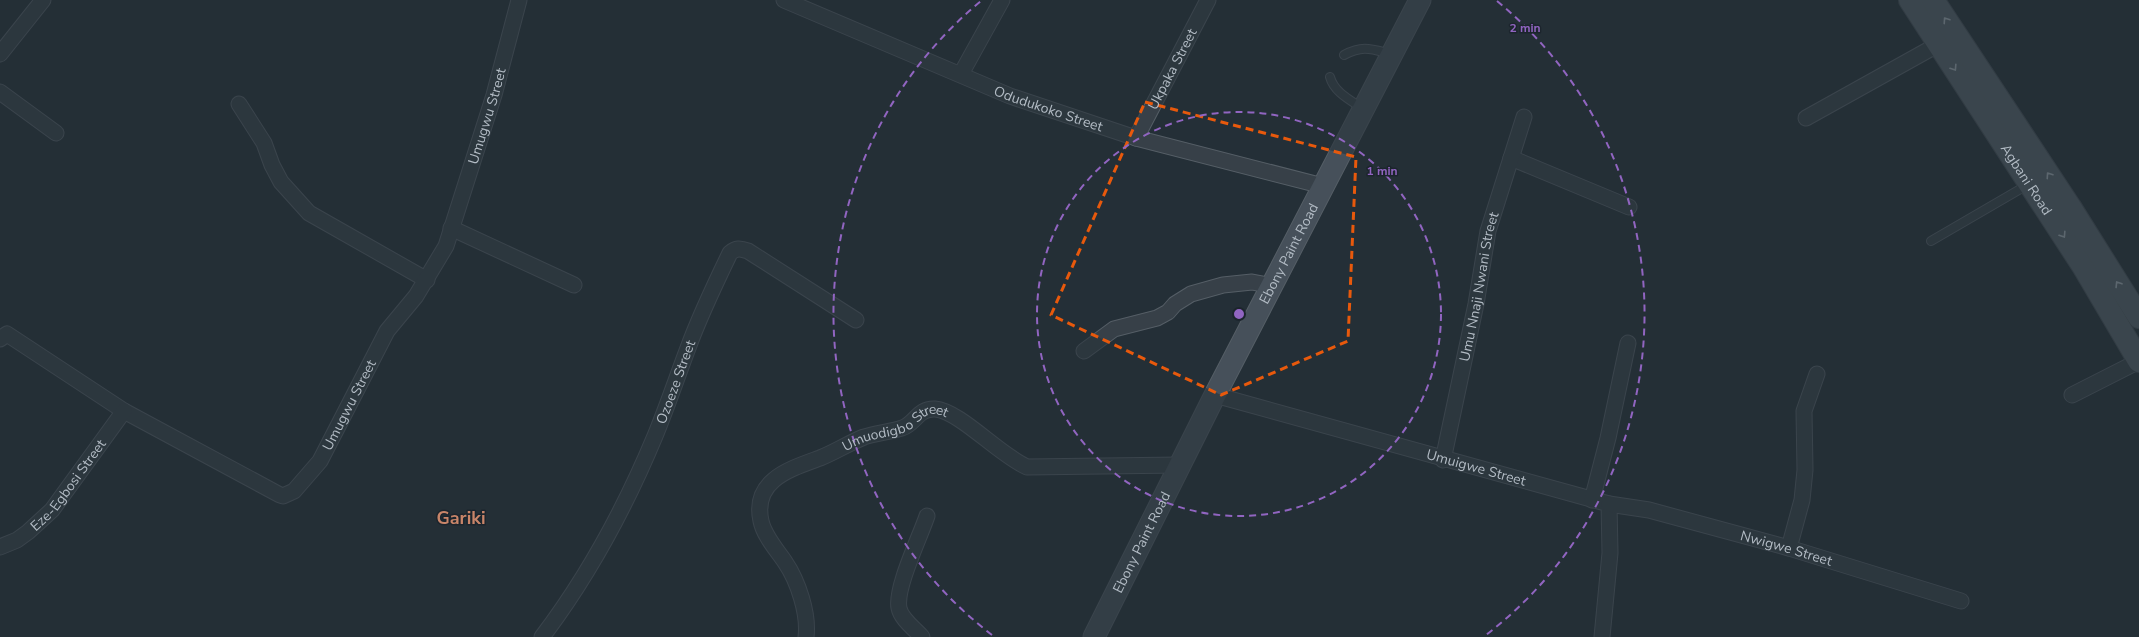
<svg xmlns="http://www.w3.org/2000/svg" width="2139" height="637" font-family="'Nunito Sans',sans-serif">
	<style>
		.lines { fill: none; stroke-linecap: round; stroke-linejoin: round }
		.lane-casing { stroke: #555e66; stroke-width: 10 }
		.street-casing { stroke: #555e66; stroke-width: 17 }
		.secondary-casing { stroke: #555e66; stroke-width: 23 }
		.primary-casing { stroke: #434c54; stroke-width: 24 }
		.lane { stroke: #374048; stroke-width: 8 }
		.street { stroke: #374048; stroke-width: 15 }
		.secondary { stroke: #46505a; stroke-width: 21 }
		.primary { stroke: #556068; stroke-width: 22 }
		.oneway { stroke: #9fa9b2 }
		.marked { fill: none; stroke: #e8590c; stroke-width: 3; stroke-dasharray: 8 5; stroke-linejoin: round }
		.ring { fill: none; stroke: #9165c1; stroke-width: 2; stroke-dasharray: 7 5 }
		.labels { text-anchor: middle; stroke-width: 3; stroke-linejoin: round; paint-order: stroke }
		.street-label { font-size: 14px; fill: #b2bbc4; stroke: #1c252d }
		.district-label { font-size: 18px; font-weight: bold; fill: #c88569; stroke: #1c252d }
		.centre { fill: #9165c1; stroke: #1c252d; stroke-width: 2 }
		.ring-label { font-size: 12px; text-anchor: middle; font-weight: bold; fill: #9165c1; stroke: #1c252d; stroke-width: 3; stroke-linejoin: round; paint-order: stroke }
	</style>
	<rect width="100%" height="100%" fill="#242f37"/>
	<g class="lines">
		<g class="lane-casing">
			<path id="lane" d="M1344 55C1363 45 1371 49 1391 54
				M1330 77C1334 92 1350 100 1362 108
				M1931 241 2029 184"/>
		</g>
		<g class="street-casing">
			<g id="street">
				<path id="s1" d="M784 0 1010 96 1136 138 1323 186"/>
				<path d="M0 54 43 0"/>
				<path d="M961 74 1002 0"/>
				<path d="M0 92 56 133"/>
				<path d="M239 104 264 143 272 165 281 182 309 213 427 280"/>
				<path d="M1806 118 1939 44"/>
				<path id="s2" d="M1136 138 1208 0"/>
				<path d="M1511 158 1629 207"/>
				<path d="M451 228 574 285"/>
				<path id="s3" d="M0 339 7 334 124 411 280 495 283 496 294 491 320 461 387 331 416 296 446 246 494 95 519 0"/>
				<path d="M1084 351 1114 329 1157 318 1168 312 1175 304 1191 294 1223 285 1252 282 1272 286"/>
				<path id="s4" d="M1215 395 1609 504 1610 553 1602 637"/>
				<path d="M2072 395 2139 361"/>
				<path id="s5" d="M1443 460 1476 304 1488 231 1524 117"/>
				<path d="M1592 500 1608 438 1628 343"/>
				<path id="s6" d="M1609 504 1649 510 1789 548 1961 601"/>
				<path id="s7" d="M0 547 17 540 28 532 52 510 124 411"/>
				<path d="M1789 548 1802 500 1805 470 1804 411 1817 374"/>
				<path id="s8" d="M542 637C589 575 625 508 655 436 667 407 677 377 688 348 700 315 715 284 730 253 736 248 740 248 748 251L856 320"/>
				<path id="s9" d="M806 637C809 614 798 581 785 562 777 550 764 536 761 521 752 480 790 469 820 458 835 452 849 443 864 437 876 433 890 432 902 428 915 424 918 408 935 409 960 411 999 455 1027 467L1180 465"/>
				<path d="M922 637C915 629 901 619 899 608 895 588 920 537 927 516"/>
			</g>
		</g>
		<g class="secondary-casing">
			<g id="secondary">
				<path id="s10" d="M1094 637 1215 395 1420 0"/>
			</g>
		</g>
		<g class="primary-casing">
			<g id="primary">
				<path id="s11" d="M1910 0 2083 266 2139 361"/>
				<path d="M1933 0 2070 207 2139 317"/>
			</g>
		</g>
		<use href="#lane" class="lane"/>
		<use href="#street" class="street"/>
		<use href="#secondary" class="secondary"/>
		<use href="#primary" class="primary"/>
	</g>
	<defs><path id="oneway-chevron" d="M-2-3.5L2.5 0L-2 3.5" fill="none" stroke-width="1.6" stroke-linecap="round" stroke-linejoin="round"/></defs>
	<g class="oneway">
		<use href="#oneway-chevron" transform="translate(1946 20) rotate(-124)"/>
		<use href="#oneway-chevron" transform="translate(1954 68) rotate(57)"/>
		<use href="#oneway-chevron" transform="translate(2049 175) rotate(-124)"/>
		<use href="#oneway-chevron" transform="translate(2063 235) rotate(57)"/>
		<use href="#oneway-chevron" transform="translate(2118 284) rotate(-122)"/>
	</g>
	<path d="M0 0H2139V637H0ZM1145 102 1356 157 1348 341 1221 395 1051 315Z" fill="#242f37" fill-opacity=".55" fill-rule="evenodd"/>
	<path class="marked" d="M1145 102 1356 157 1348 341 1221 395 1051 315Z"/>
	<g class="ring">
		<circle cx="1239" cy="314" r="202"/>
		<path d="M992 635A405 405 0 0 1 981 1M1497 1A405 405 0 0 1 1486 635"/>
	</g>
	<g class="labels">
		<g class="street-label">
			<text dy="5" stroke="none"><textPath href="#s2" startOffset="78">Ukpaka Street</textPath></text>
			<text dy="5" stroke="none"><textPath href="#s1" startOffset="286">Odudukoko Street</textPath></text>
			<text dy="5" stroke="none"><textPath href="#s3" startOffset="767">Umugwu Street</textPath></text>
			<text dy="5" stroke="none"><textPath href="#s11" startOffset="214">Agbani Road</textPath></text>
			<text dy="5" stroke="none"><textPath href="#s10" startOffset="430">Ebony Paint Road</textPath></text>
			<text dy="5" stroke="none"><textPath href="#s5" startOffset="177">Umu Nnaji Nwani Street</textPath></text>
			<text dy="5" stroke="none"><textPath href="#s8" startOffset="289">Ozoeze Street</textPath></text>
			<text dy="5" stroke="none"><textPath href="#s3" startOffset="444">Umugwu Street</textPath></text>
			<text dy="5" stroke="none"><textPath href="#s9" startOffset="307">Umuodigbo Street</textPath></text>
			<text dy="5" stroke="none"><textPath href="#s4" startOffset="271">Umuigwe Street</textPath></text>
			<text dy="5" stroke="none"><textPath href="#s7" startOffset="94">Eze-Egbosi Street</textPath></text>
			<text dy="5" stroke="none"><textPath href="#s10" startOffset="106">Ebony Paint Road</textPath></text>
			<text dy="5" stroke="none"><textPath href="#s6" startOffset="183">Nwigwe Street</textPath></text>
		</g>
		<g class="district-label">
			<text x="461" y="524">Gariki</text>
		</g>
	</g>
	<circle cx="1239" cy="314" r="6" class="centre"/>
	<g class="ring-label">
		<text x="1525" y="32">2 min</text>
		<text x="1382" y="175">1 min</text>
	</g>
</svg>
